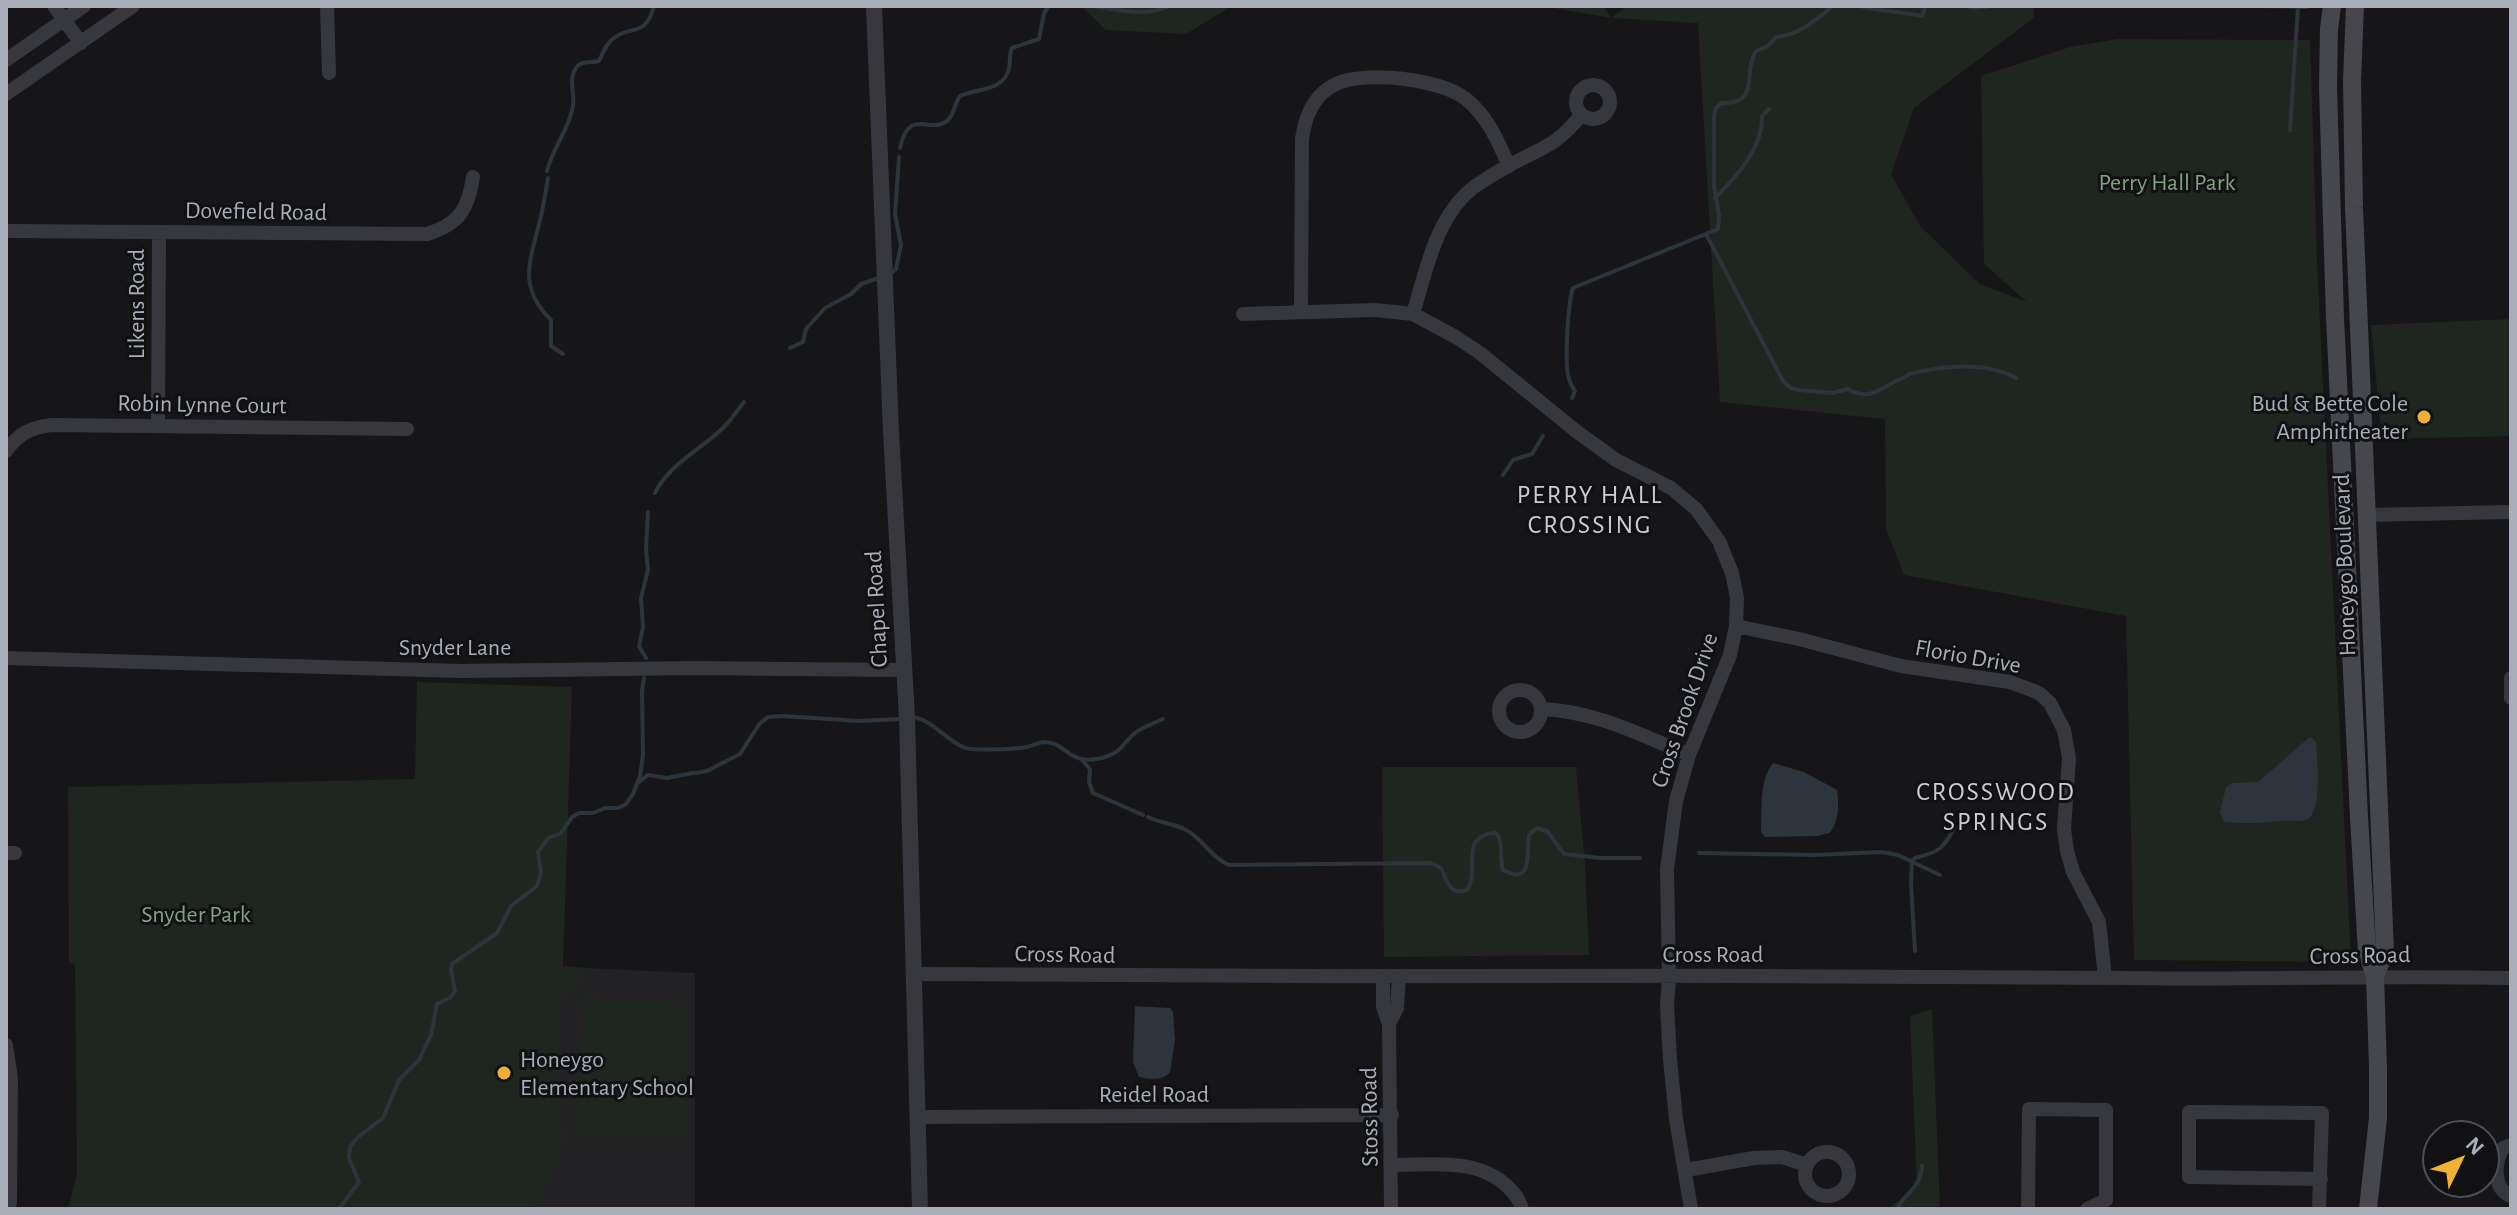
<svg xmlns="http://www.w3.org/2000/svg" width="2517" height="1215" font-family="'Alegreya Sans',sans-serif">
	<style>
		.built { fill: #222225 }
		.green { fill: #1e261f }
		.water { fill: #2c353c }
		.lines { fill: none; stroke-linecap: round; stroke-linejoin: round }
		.stream { stroke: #2c353c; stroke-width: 4 }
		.minor { stroke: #37383d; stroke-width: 14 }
		.tertiary { stroke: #37383d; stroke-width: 16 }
		.secondary { stroke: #45474d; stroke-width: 18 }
		.poi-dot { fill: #f2b134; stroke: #111113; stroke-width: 3 }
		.labels { text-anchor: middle; stroke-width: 6; stroke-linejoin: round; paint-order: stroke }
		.park-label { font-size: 24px; fill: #7fa381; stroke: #111113 }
		.street-label { font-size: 24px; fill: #a8adb8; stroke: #111113 }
		.poi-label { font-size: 24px; fill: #a8adb8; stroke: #111113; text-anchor: end }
		.neighbourhood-label { font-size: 26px; letter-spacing: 2px; fill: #c9ccd4; stroke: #111113 }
	</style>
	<rect width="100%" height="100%" fill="#161618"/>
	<path class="built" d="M563 967 695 973V1209H68Z"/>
	<path class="green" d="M1081 6H1232L1186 34 1106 30Z
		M1542 6H1604L1611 18 1627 6H2033L2034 18 1914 108 1891 174 1920 226 1980 284 2027 302 1984 264 1981 76 2070 47 2117 39 2310 40 2317 261 2351 962 2134 960 2126 616 1904 575 1886 529 1885 419 1720 402 1698 23 1611 18Z
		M2511 319V436L2382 439 2371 325Z
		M417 682 572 687 563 966 589 968 557 1006 563 1147 534 1209H68L77 1173 75 964 69 963 68 787 415 779Z
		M1382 767H1576L1585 864 1589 955 1384 957Z
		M581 996 686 1005 685 1138 576 1137Z
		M1932 1009 1940 1209H1887L1917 1188 1910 1016Z"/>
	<path class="water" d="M2310 737 2316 742C2317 758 2323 814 2306 820 2298 822 2288 820 2280 821 2261 823 2243 824 2224 822L2220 812 2226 787 2232 783 2258 782Z
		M1773 763 1804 772 1837 790C1839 804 1839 821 1830 833L1817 836 1765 837 1761 832C1762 811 1759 780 1773 763Z
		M1135 1006 1170 1008 1173 1012 1175 1040 1170 1072C1163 1081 1150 1079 1139 1077L1133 1062Z"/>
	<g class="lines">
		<path class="stream" d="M1093 6C1119 10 1146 17 1170 6
			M1816 6H1849
			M1860 6C1880 11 1901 12 1922 16L1926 6
			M1965 6 1976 8 1992 6
			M1997 6H2010
			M2258 6 2307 7
			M2290 130 2298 7
			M900 148C909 108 927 132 944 123 954 118 954 104 960 96 975 89 999 91 1007 74 1012 65 1008 56 1012 48L1039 39 1044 13 1049 6
			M547 171C553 147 569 130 573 106 575 93 568 79 576 68 581 60 591 63 599 61 603 53 606 43 614 38 630 25 646 38 654 6
			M548 178C545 195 543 211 538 228 528 266 520 289 551 320V346L563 354
			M1715 198C1737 176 1763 148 1762 116L1769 109
			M1706 234 1783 381 1791 388 1800 390 1833 393 1848 389C1865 399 1876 393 1892 383 1898 379 1903 380 1909 374 1942 366 1985 361 2016 378
			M890 274 896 269 901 245 895 214 899 157
			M790 348 803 342 806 329 825 308 851 294 861 284 882 277
			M1572 398 1575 391C1573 388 1570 383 1569 379 1564 365 1568 303 1573 288L1718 229 1719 215 1714 186V116L1716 108 1721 103C1762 105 1742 71 1756 51L1768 46 1776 37C1795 36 1816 21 1831 7
			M1503 475 1513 460 1532 454 1543 436
			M655 493C667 466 703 448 724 427 731 420 737 411 744 402
			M646 658 639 646 643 627 641 598 648 570 646 549 648 512
			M912 717C930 718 947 741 965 748 973 751 1017 749 1027 747 1033 746 1038 742 1045 742 1068 743 1067 766 1102 758 1125 751 1121 744 1135 733 1143 727 1154 723 1163 719
			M1082 760 1090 769 1089 782 1093 793 1143 815
			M696 773 707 771 740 754 760 723 768 717 783 716 859 721 900 719
			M639 782 648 775 667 778 693 773
			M1148 817C1160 823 1172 823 1184 829 1202 837 1210 857 1229 865L1431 863 1441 868C1447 881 1450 896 1467 890 1481 871 1457 835 1496 833 1504 842 1499 858 1503 870 1534 887 1526 852 1529 835L1537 828 1547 831 1564 854 1600 858H1640
			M1699 853 1815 855 1882 852 1898 855 1940 875
			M1912 861 1911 884 1915 951
			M1912 861 1915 858C1938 852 1943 850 1954 828
			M339 1209 359 1182 349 1158 350 1147 358 1137 383 1118 399 1080 419 1060 431 1035 437 1004 450 998 455 991 451 970 452 964 497 933 511 906 537 886 541 873 538 852 548 838 561 833 572 817 579 813H593L605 808H618L626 804 633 794 640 776 643 755 642 691 644 678
			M1897 1209C1906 1191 1920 1190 1922 1166"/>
		<path class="minor" d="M54 6 81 43
			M327 6 329 73
			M6 60 84 6
			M1576 102a17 17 0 1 1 34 0a17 17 0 1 1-34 0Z
			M6 94 133 6
			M6 231 427 234C459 224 468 210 473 177
			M1301 311 1302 139C1305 117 1314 94 1336 84 1365 70 1441 79 1466 99 1488 117 1498 141 1509 166
			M1243 314 1375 310 1413 314 1454 336 1480 353 1576 431 1616 460 1671 488 1696 509 1719 541 1732 573 1737 598 1736 626 1730 655 1689 755 1676 801 1667 869 1669 977 1667 1006 1670 1059 1676 1119 1691 1209
			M1413 314C1426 271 1436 216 1474 187 1484 180 1495 173 1506 167 1540 148 1555 148 1581 115
			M158 425 159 232
			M6 451C18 434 31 427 52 425L407 429
			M2366 515 2511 512
			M1736 626 1799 639 1901 666 2010 682 2039 693 2050 703 2064 730 2069 758 2064 829 2067 851 2073 872 2099 922 2105 977
			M6 658 461 671 696 668 904 670
			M2511 678V698
			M1499 711a21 21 0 1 1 42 0a21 21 0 1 1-42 0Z
			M1542 709C1595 711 1641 735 1689 755
			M6 853H15
			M914 974C1318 979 1722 973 2126 978 2254 980 2383 975 2511 978
			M1383 976V1007L1389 1024 1391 1209
			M1389 1024 1397 1008 1399 976
			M6 1045 11 1078 10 1203
			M917 1117 1392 1115
			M2511 1145 2503 1148C2494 1163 2493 1189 2511 1196
			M1805 1174a22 22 0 1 1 44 0a22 22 0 1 1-44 0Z
			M1392 1165C1432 1165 1478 1157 1509 1188 1515 1194 1520 1200 1522 1209
			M1686 1170 1754 1158 1782 1157 1807 1165
			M2028 1209 2029 1109 2106 1110V1200L2087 1209
			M2319 1209 2322 1113 2189 1112V1177L2321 1179"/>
		<path class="tertiary" d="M874 6 891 432 907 718 920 1209"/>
		<path class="secondary" d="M2332 6 2329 29 2328 87 2335 318 2359 817 2367 952 2375 976 2378 1068V1118L2368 1209
			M2355 6 2352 80 2354 208 2385 952 2375 976"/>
	</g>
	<g class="poi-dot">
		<circle cx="2424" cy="417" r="8"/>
		<circle cx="504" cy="1073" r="8"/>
	</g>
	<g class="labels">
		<g class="park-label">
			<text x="2167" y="190">Perry Hall Park</text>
			<text x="196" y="922">Snyder Park</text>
		</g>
		<g class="street-label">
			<text transform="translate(256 211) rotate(1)" y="8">Dovefield Road</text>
			<text transform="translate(136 304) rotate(-90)" y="8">Likens Road</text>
			<text transform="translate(202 404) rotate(1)" y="8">Robin Lynne Court</text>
			<text transform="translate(2344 565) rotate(-92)" y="8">Honeygo Boulevard</text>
			<text transform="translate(876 609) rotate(-93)" y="8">Chapel Road</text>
			<text x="455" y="655">Snyder Lane</text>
			<text transform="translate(1968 656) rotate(10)" y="8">Florio Drive</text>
			<text transform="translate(1684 710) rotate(-71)" y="8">Cross Brook Drive</text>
			<text transform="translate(1065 954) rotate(1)" y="8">Cross Road</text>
			<text x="1713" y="962">Cross Road</text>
			<text transform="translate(2360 955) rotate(-1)" y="8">Cross Road</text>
			<text x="1154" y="1102">Reidel Road</text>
			<text transform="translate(1369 1117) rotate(-91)" y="8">Stoss Road</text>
		</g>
		<g class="poi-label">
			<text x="2408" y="411">Bud &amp; Bette Cole<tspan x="2408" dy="28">Amphitheater</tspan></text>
			<text x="520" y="1067" text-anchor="start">Honeygo<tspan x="520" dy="28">Elementary School</tspan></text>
		</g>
		<g class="neighbourhood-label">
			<text x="1590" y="503">PERRY HALL<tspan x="1590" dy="30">CROSSING</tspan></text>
			<text x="1996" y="800">CROSSWOOD<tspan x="1996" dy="30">SPRINGS</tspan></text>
		</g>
	</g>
	<rect width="2517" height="1215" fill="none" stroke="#a8adb8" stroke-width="16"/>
	<g transform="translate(2461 1159) rotate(47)"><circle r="38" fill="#111113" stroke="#4d4f55" stroke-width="2"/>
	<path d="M0-6L14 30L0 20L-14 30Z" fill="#f2b134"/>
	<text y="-12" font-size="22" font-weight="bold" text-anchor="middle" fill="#a8adb8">N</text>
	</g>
</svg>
